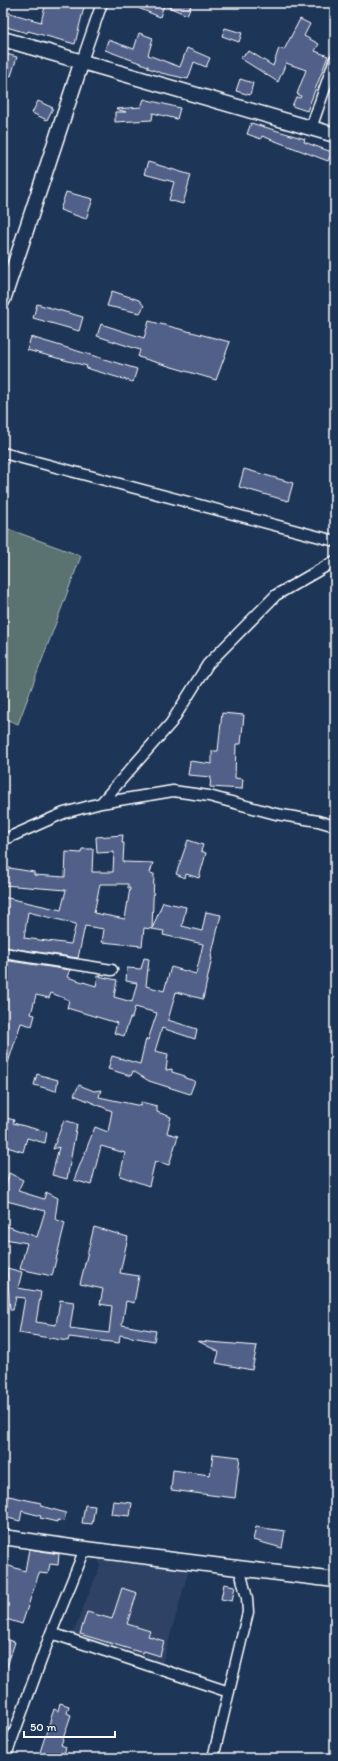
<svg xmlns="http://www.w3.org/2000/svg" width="338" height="1761" font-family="Itim,sans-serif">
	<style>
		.built { fill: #2d4266 }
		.green { fill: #5a736f; stroke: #acb9b7 }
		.building { fill: #516188; stroke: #fff; fill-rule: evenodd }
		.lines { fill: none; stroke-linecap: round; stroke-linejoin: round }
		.street-casing { stroke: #fff; stroke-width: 13 }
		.secondary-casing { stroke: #fff; stroke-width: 17 }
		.street { stroke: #1d3557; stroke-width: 10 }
		.secondary { stroke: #1d3557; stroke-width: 14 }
	</style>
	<rect width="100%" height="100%" fill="#1d3557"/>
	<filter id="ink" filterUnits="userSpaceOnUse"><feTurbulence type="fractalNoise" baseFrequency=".025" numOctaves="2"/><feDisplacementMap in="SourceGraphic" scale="8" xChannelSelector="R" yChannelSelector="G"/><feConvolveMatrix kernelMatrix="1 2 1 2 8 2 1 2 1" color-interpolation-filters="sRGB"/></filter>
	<g filter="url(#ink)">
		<path class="built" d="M98 1554 190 1566 162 1665 71 1638 100 1566Z"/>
		<path class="green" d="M3 527 81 556 18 724 3 718Z"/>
		<path class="building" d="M46 3H85L75 44 28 31 27 33 3 26V11L41 22Z
			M126 3H192L187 15 164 5 160 17Z
			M300 19 310 24 304 36 319 44 315 51 328 56 307 111 292 106 296 97 300 98 301 96 297 94 306 70 286 63 278 82 240 58 249 51 273 66 279 48 284 50Z
			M225 28 242 33 239 42 222 36Z
			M139 33 153 38 148 55 180 67 187 48 210 58 206 67 194 62 188 79 161 73 148 68V66L105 50 108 40 134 49Z
			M3 53 17 57 11 76 3 73Z
			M240 79 253 83 250 95 236 91Z
			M144 99 180 108 177 119 153 113 152 120 115 122V112H126L116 109 141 107Z
			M38 101 53 108 47 120 32 113Z
			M251 123 305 139 304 142 332 152 328 161 262 136 261 139 247 134Z
			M148 162 191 175 183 204 169 200 174 182 144 174Z
			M66 192 93 199 86 219 60 210Z
			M112 291 139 300 144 306 140 313 107 306Z
			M37 304 83 317 79 331 33 318Z
			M149 321 230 342 216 380 138 357 140 350 97 336 101 324 144 338Z
			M31 337 137 369 133 382 86 368 87 366 27 350Z
			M244 469 293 483 288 501 239 487Z
			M222 713 244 715 241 744H236L235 778 243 779 242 789 210 787 211 777 188 775 190 761 212 764V751H218Z
			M123 835 122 843H124L123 862 153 863 150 873 154 874 152 929 144 928 142 946 102 942 104 929 85 926 78 958 3 947V897L61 910 66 890 3 885V867L34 872V875L65 877 66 852 81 853 82 849H93L92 872H113L114 852 97 853 96 837ZM100 884H128V888H130L125 919 94 913ZM28 912 76 924 71 944 24 938Z
			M188 840 203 845 201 851 206 853 199 878 186 874 185 878 176 874Z
			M163 902 186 907 182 926 202 931 206 912 221 915 211 957 212 958 203 999 176 992 168 1020 197 1029 195 1039 162 1028 155 1051 168 1054 166 1070 172 1069V1072L185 1076V1078L195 1081 190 1094 149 1081 133 1071 131 1076 108 1069 112 1056 140 1064 146 1039 148 1040 157 1013 135 1007 132 1018H130L124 1036 114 1033 117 1023 67 1008 69 1000 51 993 49 998 36 995 31 1014 35 1015 32 1026 21 1023 5 1072 3 1071V960L70 970 67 977 96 986 98 976 117 980 114 997 132 1002 137 983 126 981 127 968 141 969 144 958 149 959 146 986 164 991 171 967 196 974 203 944 163 935 164 931 152 929Z
			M37 1074 58 1080 56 1091 34 1085Z
			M79 1085 94 1091 101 1090 99 1097 141 1106V1102L157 1106V1112L171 1117 167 1133 178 1136 169 1165 155 1161 149 1186 120 1176 125 1153 101 1146 91 1185 74 1180 95 1127 108 1132 112 1111 74 1095Z
			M3 1117 14 1120 13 1123 47 1132 45 1143 27 1138 23 1152 7 1147V1149L3 1148Z
			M64 1120 77 1124 67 1179 52 1175 59 1147 53 1149Z
			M9 1173 23 1180 18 1191 44 1199 46 1192 58 1198 55 1219 65 1223 52 1276 20 1269 27 1243 5 1239 4 1225 37 1237 45 1211 3 1200Z
			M94 1227 128 1237 120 1273 139 1276 134 1303 126 1301 122 1325 156 1331 154 1341 120 1335 119 1343 69 1337 68 1341 19 1333 25 1298 16 1297 13 1310H10L7 1268 22 1272 18 1288 41 1292 36 1322 56 1325 60 1300 74 1302 70 1328 109 1333 112 1306 100 1304 103 1289 80 1284Z
			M198 1341 257 1346 252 1370 216 1363 219 1352Z
			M213 1454 240 1457 235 1498 171 1490 173 1470 210 1475Z
			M9 1496 41 1503V1506L66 1513 64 1521 57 1520V1522L40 1518 41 1516 22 1511 20 1521 4 1517Z
			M113 1501 132 1503 130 1516 111 1514Z
			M85 1505 95 1506 92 1524 82 1523Z
			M256 1527 285 1531 282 1548 253 1540Z
			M29 1549 59 1554 58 1565 50 1564 48 1574 39 1573 22 1624 3 1618V1564L25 1571Z
			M224 1584 235 1586 232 1601 221 1599Z
			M122 1588 137 1593 127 1624 150 1631 148 1636 164 1641 160 1656 144 1651 143 1653 80 1634 87 1612 112 1619Z
			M3 1639 15 1642 5 1673H3Z
			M60 1703 69 1706 67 1713 71 1715 61 1745 66 1747 63 1758H38L54 1709 58 1711Z"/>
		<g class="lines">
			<g class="street-casing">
				<path id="street" d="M82 61 102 3
					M311 128 335 59
					M3 453 335 541
					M101 803 171 723 208 664 276 595 335 561
					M3 840 64 813 101 803 173 791 209 796 276 814 318 821 335 826
					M3 953 112 970
					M51 1633 229 1692
					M5 1758 51 1633 85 1549
					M213 1758 248 1612 247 1598 239 1567"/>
			</g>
			<g class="secondary-casing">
				<path id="secondary" d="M3 39 335 135
					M3 300 82 61
					M3 1537 85 1549 335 1580"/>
			</g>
			<use href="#street" class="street"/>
			<use href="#secondary" class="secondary"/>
		</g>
	</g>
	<rect width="338" height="1761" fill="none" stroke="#1d3557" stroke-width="16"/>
	<rect x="8" y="8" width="322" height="1745" fill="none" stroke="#fff" stroke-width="1.5" filter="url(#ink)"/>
	<path d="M24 1731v6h91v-6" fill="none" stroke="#ffffff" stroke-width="2"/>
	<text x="30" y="1731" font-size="12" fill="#ffffff" stroke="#1d3557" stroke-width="3" paint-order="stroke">50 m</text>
</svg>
